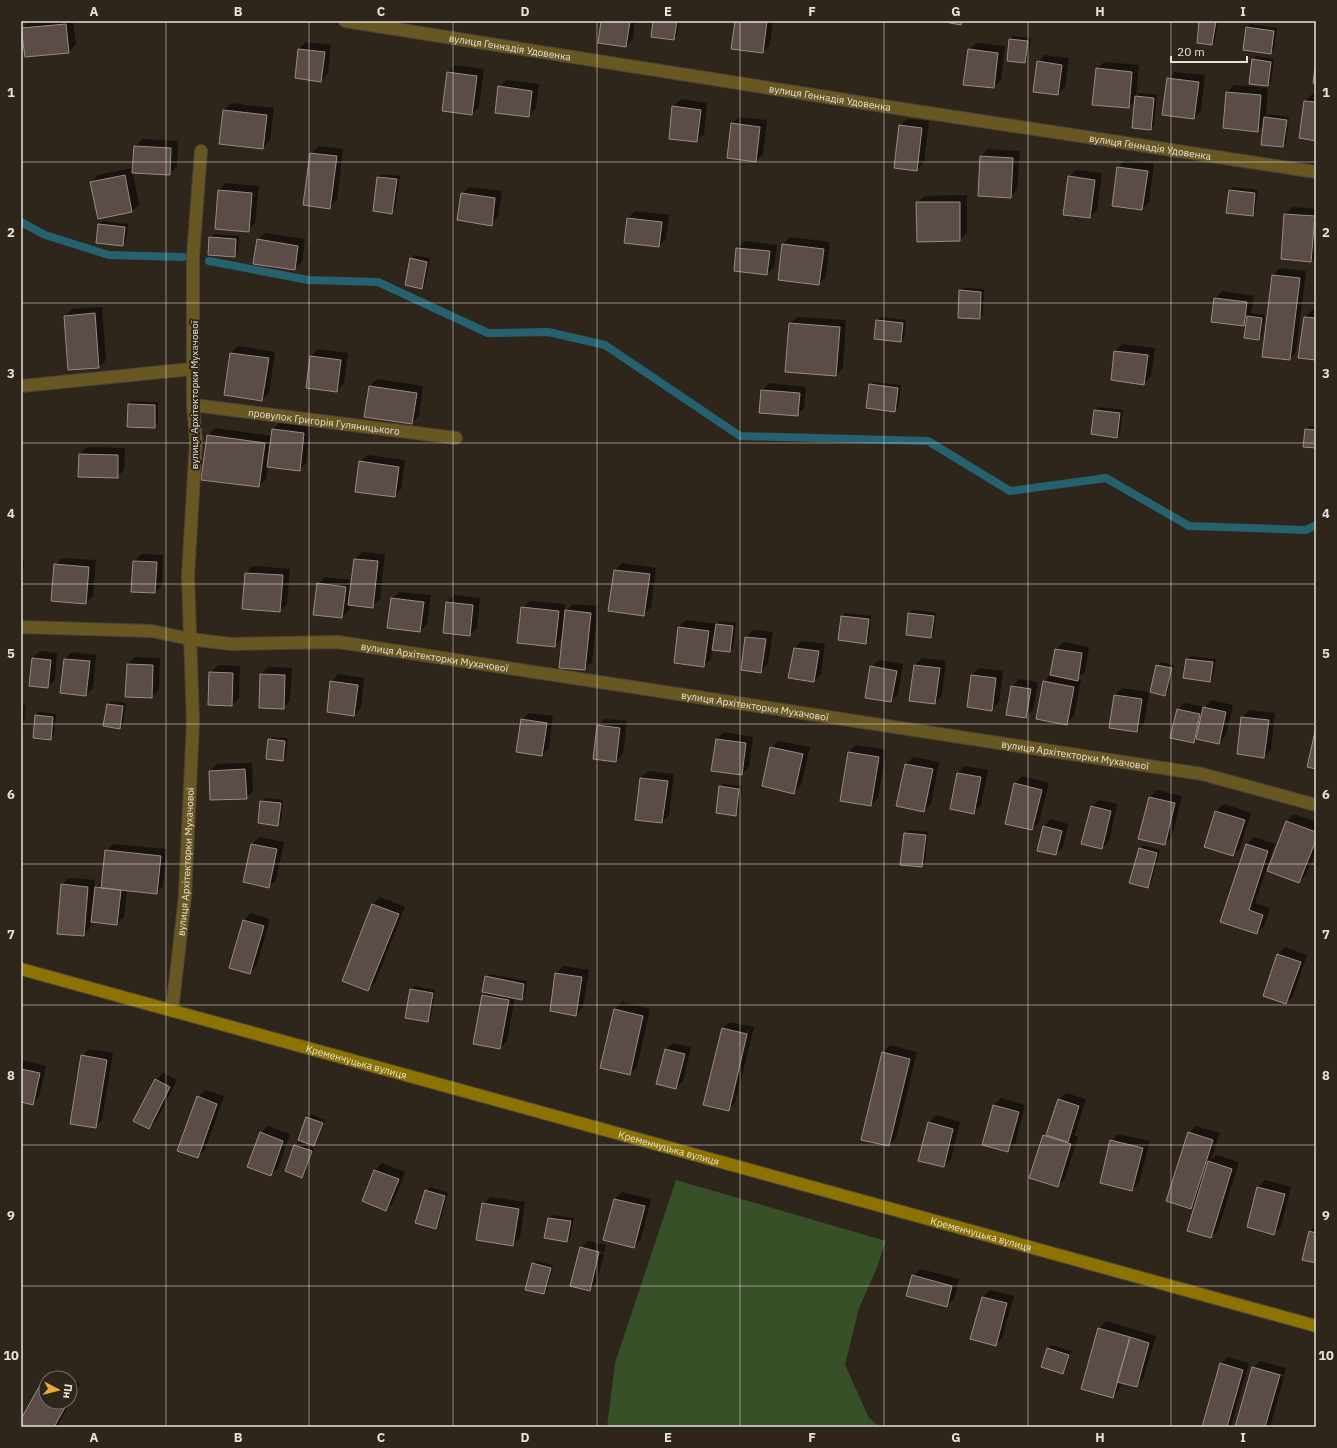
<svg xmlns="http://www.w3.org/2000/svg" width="1337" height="1448" font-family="'IBM Plex Sans',sans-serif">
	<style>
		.green { fill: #375027 }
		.shadow { fill: #0007; fill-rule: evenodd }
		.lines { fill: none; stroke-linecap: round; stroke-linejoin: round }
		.stream { stroke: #266170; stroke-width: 8 }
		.building { fill: #5b4c47; stroke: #9b8a84 }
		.street-casing { stroke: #4b433a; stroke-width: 14 }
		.secondary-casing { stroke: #4b433a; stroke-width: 14 }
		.street { stroke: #685721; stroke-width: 12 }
		.secondary { stroke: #8c7201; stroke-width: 12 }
		.grid { fill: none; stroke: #e6e1da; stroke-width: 1; stroke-opacity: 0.55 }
		.labels { text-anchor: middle; stroke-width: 4; stroke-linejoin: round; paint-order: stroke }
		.street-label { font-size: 10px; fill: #e6e1da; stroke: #2e251b }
		.neatline { fill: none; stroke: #e6e1da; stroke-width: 1.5 }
		.grid-label { font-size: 13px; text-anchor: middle; font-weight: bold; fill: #e6e1da }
	</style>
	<rect width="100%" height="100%" fill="#2e251b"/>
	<path class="green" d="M676 1180 886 1241 876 1270 859 1308 845 1365 869 1418 880 1427H607L615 1363Z"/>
	<path class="shadow" d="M36 21H73L76 44 69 52 22 29 29 22Z
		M602 21H635L633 39 626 46Z
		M654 21H679L677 35 674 39Z
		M736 21H773L770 45 763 52Z
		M1200 21H1218L1215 41 1212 44Z
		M1250 24 1277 28 1274 50 1271 53 1247 28Z
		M1013 36 1031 38 1028 58 1025 62 1010 39Z
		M306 42 331 45 328 73 321 81 299 49Z
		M976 43 1005 46 1001 80 994 87 969 50Z
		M1045 55 1069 58 1065 87 1058 94 1038 62Z
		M1256 56 1274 59 1271 82 1268 85 1253 60Z
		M1104 62 1139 65 1136 97 1140 93 1157 95 1154 126 1151 129 1136 100 1128 107 1097 69Z
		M455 65 484 69 479 107 472 114 448 73Z
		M1175 72 1205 75 1201 111 1193 118 1168 79Z
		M507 80 539 84 536 108 529 116 499 87Z
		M1234 85 1268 88 1266 117 1269 114 1289 117 1286 143 1283 146 1264 124 1258 131 1227 92Z
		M1312 94 1316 95V140L1305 101Z
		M681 99 707 103 704 134 696 141 673 107Z
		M231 103 274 108 270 140 263 148 224 110Z
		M739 117 767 120 763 154 756 161 732 124Z
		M907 119 929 121 924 163 916 170 900 126Z
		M142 139 178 141 177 167 169 174 135 147Z
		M319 146 343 149 337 200 329 207 304 204 311 153Z
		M988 149 1020 151 1017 190 1010 197 981 156Z
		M1125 160 1154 164 1149 202 1142 209 1118 167Z
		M132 168 139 204 132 211 98 218 91 183 98 175Z
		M1076 170 1102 173 1097 210 1090 217 1069 177Z
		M382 174 400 176 395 209 392 213 378 177Z
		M226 183 259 186 255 223 248 231 219 190Z
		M469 187 502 191 498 217 491 224 462 194Z
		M1233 187 1258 190 1255 212 1252 215 1230 190Z
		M967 195V233L960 240 917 203 925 196Z
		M1293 207 1316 209V256L1311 261 1285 214Z
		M635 211 669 215 666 239 659 246 628 218Z
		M102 221 128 224 126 241 122 244 99 224Z
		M265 233 305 239 302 262 294 269 258 240Z
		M214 234 239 236 238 253 235 256 210 237Z
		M790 237 830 242 826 277 819 284 783 244Z
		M745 241 777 245 774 267 767 274 735 270 737 248Z
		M414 255 430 258 425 284 422 288 411 259Z
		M1280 268 1306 271 1296 352 1289 359 1273 275Z
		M964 288 984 289 983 315 980 318 960 291Z
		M1222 291 1254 296 1251 313 1265 315 1262 335 1259 339 1247 321 1243 325 1215 299Z
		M102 307 106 360 99 367 69 369 65 316 72 309Z
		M1312 310 1316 311V359L1305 317Z
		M797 317 846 320 843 368 836 375 790 324Z
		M880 317 906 320 904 338 900 341 877 320Z
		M1122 344 1155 348 1151 376 1144 383 1115 351Z
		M238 346 275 352 269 393 262 400 225 394 231 353Z
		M318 349 348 353 344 383 337 391 311 356Z
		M377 379 423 386 419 416 412 423 370 386Z
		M873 382 901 385 898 408 894 411 870 385Z
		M769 383 806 387 804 408 797 415 760 412 762 390Z
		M132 401 158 402V423L154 427 129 404Z
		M1099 407 1123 410 1120 433 1117 437 1095 410Z
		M280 422 311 426 306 463 299 470 268 466 266 479 259 486 208 435 215 428 272 436 273 429Z
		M1309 426 1316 427V447L1306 429Z
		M87 447 125 448 124 470 117 477 80 454Z
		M367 455 405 460 401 489 394 496 360 462Z
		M362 552 385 554 380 599 373 607 350 604 349 610 342 617 318 584 325 577 352 580 355 559Z
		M141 554 163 555 162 585 155 592 134 562Z
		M62 558 96 560 93 596 86 603 55 565Z
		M21 561H24L21 596Z
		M622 563 656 568 651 607 644 614 615 570Z
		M253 566 290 569 287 604 280 611 243 608 246 573Z
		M399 592 431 595 427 624 420 631 392 599Z
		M454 595 480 598 477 628 470 635 444 632 447 602Z
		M530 601 565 604 564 613 573 604 598 606 592 662 584 669 563 637 554 646 522 608Z
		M913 610 936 613 934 634 931 637 907 634 909 613Z
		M845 613 871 616 869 639 865 643 842 616Z
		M686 620 717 624 720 621 736 623 733 648 729 651 712 649 711 659 704 666 679 627Z
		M753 630 773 632 768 664 761 671 742 669 746 637Z
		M802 641 825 644 821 674 814 681 794 648Z
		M1064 642 1089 647 1085 672 1077 679 1081 680 1074 716 1066 724 1044 682 1051 674 1056 649Z
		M40 651 57 653 55 680 48 687 33 658Z
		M72 652 96 655 93 688 86 695 62 692 65 659Z
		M1190 656 1216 659 1213 677 1210 681 1187 659Z
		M135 657 160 658 159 690 151 697 128 664Z
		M922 658 946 661 942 696 935 703 915 665Z
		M879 660 903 664 898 694 891 701 871 667Z
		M1161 662 1174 665 1168 692 1165 695 1157 665Z
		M218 665 240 666 239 698 232 705 210 673Z
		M268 667 292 668 290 701 283 708 261 674Z
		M979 668 1003 671 999 702 991 710 972 675Z
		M338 674 364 678 361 708 354 715 331 682Z
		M1019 679 1038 682 1033 710 1026 717 1012 686Z
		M1122 688 1149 692 1144 724 1137 731 1110 727 1115 695Z
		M1211 700 1233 705 1226 735 1219 743 1198 738 1194 742 1177 710 1185 703 1205 707Z
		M111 701 126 703 123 724 120 728 108 704Z
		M21 705H26L22 740 21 742Z
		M1249 710 1275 713 1271 750 1264 757 1242 717Z
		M39 712 56 714 54 735 50 739 36 715Z
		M529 713 553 716 549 748 542 755 522 720Z
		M605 719 627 721 623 754 616 761 598 726Z
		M724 732 753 737 749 767 742 774 716 740Z
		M272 737 288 738 286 757 283 760 269 740Z
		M778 741 810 747 801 785 794 793 771 748Z
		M856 745 886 750 878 798 871 805 841 800 849 752Z
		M913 757 939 762 931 804 924 811 897 805 906 764Z
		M252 763 253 791 246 798 210 771 217 764Z
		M965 766 988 770 981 805 974 812 958 773Z
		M648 771 674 774 669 815 662 822 636 819 641 778Z
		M1022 776 1049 783 1039 822 1032 829 1015 783Z
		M723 784 742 786 739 811 736 815 720 787Z
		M1157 790 1182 796 1172 837 1165 844 1140 838 1150 797Z
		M265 798 283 800 281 821 278 824 261 801Z
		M1099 800 1117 804 1109 841 1102 848 1091 807Z
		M1224 804 1251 813 1240 848 1233 855 1205 846 1216 811Z
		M1294 814 1316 822V850L1306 875 1299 882 1268 870 1287 821Z
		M1051 819 1068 824 1063 847 1056 854 1044 826Z
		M909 830 928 832 925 863 921 866 905 833Z
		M259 837 284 842 276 880 269 887 244 882 252 844Z
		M1254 837 1275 844 1255 903 1270 908 1264 926 1257 933 1221 921 1247 844Z
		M113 844 167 849 163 886 156 893 127 890 124 917 116 924 91 921 90 928 83 935 62 885 69 878 95 880 94 890 103 880 106 851Z
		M1143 845 1160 850 1151 884 1147 887 1140 849Z
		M380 897 405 907 375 983 367 990 373 904Z
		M251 913 270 919 257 965 250 973 230 967 244 920Z
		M1285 947 1307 955 1293 996 1286 1003 1278 955Z
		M563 966 589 970 583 1007 576 1015 551 1011 556 973Z
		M489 974 527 981 525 995 521 999 515 997 507 1041 500 1048 483 995 486 992V977Z
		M414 986 435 990 431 1018 427 1021 411 989Z
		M622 1002 650 1009 637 1067 629 1074 615 1009Z
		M730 1022 754 1027 735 1103 728 1110 722 1029ZM747 1029 749 1030 732 1103H729Z
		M673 1043 691 1047 683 1081 676 1088 665 1050Z
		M890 1045 917 1052 896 1138 889 1145 883 1053Z
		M89 1049 113 1053 102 1120 95 1127 82 1056Z
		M21 1060 46 1066 39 1097 32 1104 21 1101Z
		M163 1073 177 1080 156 1121 149 1128 156 1080Z
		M205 1090 224 1096 205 1150 197 1157 198 1097Z
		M1066 1093 1086 1099 1075 1134 1073 1135 1078 1137 1065 1178 1058 1186 1044 1136 1049 1131 1058 1100Z
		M1001 1098 1025 1105 1015 1144 1008 1151 994 1105Z
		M311 1114 325 1120 317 1142 314 1145 299 1140 307 1117Z
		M936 1115 960 1122 951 1159 944 1166 929 1123Z
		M268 1126 290 1134 278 1168 271 1175 260 1133Z
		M1196 1126 1220 1133 1211 1160 1216 1155 1239 1162 1218 1230 1211 1237 1197 1202 1191 1208 1189 1133Z
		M1118 1134 1150 1141 1139 1183 1132 1190 1111 1141Z
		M299 1142 314 1148 305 1173 302 1177 286 1171 295 1145Z
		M382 1163 405 1172 393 1203 386 1210 363 1201 375 1170Z
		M1265 1180 1291 1187 1281 1226 1274 1233 1248 1226 1258 1187Z
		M430 1187 448 1193 439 1224 435 1228 426 1191Z
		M622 1192 651 1199 641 1239 634 1247 605 1239 615 1199Z
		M490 1197 525 1202 520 1238 512 1245 483 1204Z
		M552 1215 574 1218 570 1238 567 1241 545 1238 549 1218Z
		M1316 1225V1262L1310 1231Z
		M588 1241 606 1245 604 1252 584 1247V1250L604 1254 597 1282 590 1290 581 1248Z
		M536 1261 553 1265 547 1290 544 1293 533 1264Z
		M920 1269 959 1279 954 1299 946 1306 913 1276Z
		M990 1290 1014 1296 1002 1338 995 1345 972 1338 983 1297Z
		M1106 1321 1156 1336 1143 1379 1136 1386 1122 1382 1119 1390 1112 1397 1099 1329Z
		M1051 1345 1071 1351 1066 1369 1063 1373 1048 1349Z
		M1228 1357 1249 1363 1231 1426 1203 1427 1220 1364Z
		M1260 1361 1286 1368 1284 1375 1256 1367V1370L1284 1377 1270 1427H1236L1253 1368Z
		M53 1369 69 1378H46V1402H70V1379L80 1384 57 1427H25L21 1425V1421L46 1376Z"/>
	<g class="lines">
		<path class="stream" d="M21 222 45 235 109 255 183 257
			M209 261 308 280 378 282 488 333 548 332 605 345 740 436 928 441 1010 491 1106 478 1189 526 1306 530 1316 525"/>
	</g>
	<path class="building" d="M601 21H630L626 47 598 43Z
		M653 21H677L674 40 651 37Z
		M735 21H767L763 53 731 49Z
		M945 21H962L961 25 945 22Z
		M1199 21H1216L1212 45 1197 43Z
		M66 24 69 53 25 57 21 28Z
		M1246 27 1274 31 1271 54 1243 50Z
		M1009 39 1028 41 1025 63 1007 61Z
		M298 49 325 52 321 82 295 78Z
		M968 49 998 53 994 88 963 85Z
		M1252 59 1271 62 1268 86 1249 84Z
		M1316 59V84L1313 83Z
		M1037 61 1062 65 1058 95 1033 92Z
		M1096 68 1132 72 1129 108 1092 105Z
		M447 72 477 76 472 115 442 111Z
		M1167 78 1199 82 1194 119 1162 115Z
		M498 86 532 91 529 117 495 113Z
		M1226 92 1261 95 1258 132 1223 128Z
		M1135 96 1154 98 1151 130 1132 128Z
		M1304 101 1316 102V141L1299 138Z
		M672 106 701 110 697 142 669 139Z
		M223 110 267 115 263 149 219 144Z
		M1264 117 1287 120 1283 147 1261 145Z
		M731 123 760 127 756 162 727 158Z
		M899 125 922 128 917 171 894 168Z
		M134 146 171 148 170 175 132 173Z
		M310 153 337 156 330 209 303 205Z
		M980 156 1013 158 1011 198 978 196Z
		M1117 167 1148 171 1142 210 1112 206Z
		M125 175 132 212 98 219 90 182Z
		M1068 176 1095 180 1090 218 1063 215Z
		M377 177 397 179 392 214 373 211Z
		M218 190 252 193 249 232 215 229Z
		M1229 190 1255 193 1253 216 1226 213Z
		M461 193 495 198 492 226 457 220Z
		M916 202H960V241L917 242Z
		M1284 214 1315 216 1311 262 1281 259Z
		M627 218 662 222 659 247 624 243Z
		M98 224 125 227 123 246 96 243Z
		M209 237 236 239 235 257 208 255Z
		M257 239 298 246 295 270 253 264Z
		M782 244 824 249 819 285 778 280Z
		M736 248 770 251 767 275 734 271Z
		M410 258 427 262 422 289 405 285Z
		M1272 275 1300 278 1290 360 1262 357Z
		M959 290 981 292 980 319 958 318Z
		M1214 298 1247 302 1244 326 1211 322Z
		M95 313 99 368 68 370 64 316Z
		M1247 316 1262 318 1259 340 1244 338Z
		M1304 317 1316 318V360L1298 358Z
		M876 320 903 323 901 342 874 339Z
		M789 323 840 327 836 376 785 372Z
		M1114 351 1148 355 1144 385 1111 380Z
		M230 353 269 358 262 401 224 395Z
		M310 356 341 360 337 392 306 388Z
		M869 384 898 388 895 412 866 408Z
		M369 386 417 393 412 424 364 417Z
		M761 390 800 393 798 416 759 413Z
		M128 404 155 405V428L127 427Z
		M1094 410 1120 413 1117 438 1091 434Z
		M272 429 304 433 300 471 267 467Z
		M1305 429 1316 430V448L1303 447Z
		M207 435 265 443 259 487 201 480Z
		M79 454 118 455V478L78 477Z
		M359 461 399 467 395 497 355 492Z
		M354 559 378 561 373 608 348 605Z
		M133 561 157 562 155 593 131 592Z
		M54 564 89 567 86 604 51 601Z
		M614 570 650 574 644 616 608 611Z
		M245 573 283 575 280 612 242 609Z
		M317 583 346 587 342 618 313 615Z
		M391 598 424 602 420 632 387 628Z
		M446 602 473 605 470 636 443 633Z
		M521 607 559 611 555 647 517 643Z
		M565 610 591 613 585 670 559 668Z
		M908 613 934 616 931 638 906 635Z
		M841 616 869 619 866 644 838 640Z
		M716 624 733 626 730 652 712 650Z
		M678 627 709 631 704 667 674 663Z
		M745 637 766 639 761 673 741 670Z
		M794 648 819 651 814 682 788 678Z
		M1055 649 1082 653 1078 681 1050 675Z
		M32 658 51 660 48 688 29 686Z
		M64 659 90 661 86 696 60 693Z
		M1186 659 1213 662 1210 682 1183 678Z
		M127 664 153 665 152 698 125 697Z
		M914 665 940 668 935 704 909 701Z
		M1156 665 1172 668 1165 696 1150 692Z
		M870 666 897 671 891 702 865 698Z
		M209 672 233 673 232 706 208 705Z
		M260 674 285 675 284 709 259 708Z
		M971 675 996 678 992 711 967 707Z
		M330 681 358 685 354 716 327 712Z
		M1043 681 1074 687 1067 725 1036 719Z
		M1011 686 1031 689 1026 718 1006 715Z
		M1114 695 1142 699 1137 732 1109 728Z
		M107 704 123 706 120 729 103 726Z
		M1203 707 1226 712 1219 744 1196 739Z
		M1177 709 1200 714 1194 743 1170 738Z
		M35 715 53 717 51 740 33 738Z
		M1241 717 1269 720 1264 758 1237 754Z
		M521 719 547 723 542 756 516 752Z
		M597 725 620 728 616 762 593 759Z
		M1316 727V769L1307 767Z
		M268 739 285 741 283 761 266 759Z
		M716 739 746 743 742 775 711 771Z
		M770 747 803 754 794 794 762 786Z
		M848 752 879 757 871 806 840 801Z
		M905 764 933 769 924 812 896 806Z
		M245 769 247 799 210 800 209 771Z
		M957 773 981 777 974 814 950 809Z
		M640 778 668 781 662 823 635 820Z
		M1014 783 1042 790 1032 830 1005 824Z
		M719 786 739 789 736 816 716 813Z
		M1149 797 1175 803 1165 845 1138 839Z
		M260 801 281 803 278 826 258 823Z
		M1091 806 1111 811 1102 849 1081 844Z
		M1215 811 1245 820 1233 856 1204 847Z
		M1286 821 1316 832V840L1299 883 1267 871Z
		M1043 826 1062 831 1056 855 1037 851Z
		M904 833 926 835 922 867 900 865Z
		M251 844 277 849 269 888 243 882Z
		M1246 844 1268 851 1249 910 1263 915 1257 934 1220 922Z
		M1139 848 1157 853 1148 888 1129 883Z
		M105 850 161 856 157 894 101 888Z
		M61 884 88 887 84 936 57 934Z
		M95 887 121 890 117 925 91 922Z
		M372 904 399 914 368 991 342 981Z
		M243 920 264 926 250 974 229 968Z
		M1277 954 1301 962 1286 1004 1263 996Z
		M555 973 582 977 576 1016 550 1011Z
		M485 976 524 984 522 1000 482 992Z
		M410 989 433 993 428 1022 405 1018Z
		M482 995 509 1000 500 1049 473 1044Z
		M614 1009 643 1016 630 1075 600 1068Z
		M722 1028 747 1034 729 1111 703 1105Z
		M665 1049 685 1054 676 1089 656 1084Z
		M882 1052 910 1059 889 1146 861 1140Z
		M81 1055 107 1060 96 1128 70 1124Z
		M21 1069 40 1073 33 1105 21 1102Z
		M155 1079 170 1087 149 1129 133 1121Z
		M197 1096 217 1104 198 1158 177 1151Z
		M1058 1099 1079 1106 1068 1142 1046 1135Z
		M993 1105 1019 1112 1008 1152 982 1145Z
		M306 1117 323 1123 314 1146 298 1140Z
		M928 1122 953 1129 944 1167 918 1161Z
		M260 1132 283 1141 271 1176 247 1167Z
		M1188 1132 1213 1140 1191 1209 1166 1201Z
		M1043 1135 1071 1144 1058 1187 1029 1178Z
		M1110 1140 1143 1148 1132 1191 1100 1183Z
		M294 1145 312 1151 302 1178 285 1171Z
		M1208 1161 1232 1169 1211 1238 1187 1231Z
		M374 1170 399 1179 386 1211 362 1201Z
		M1257 1187 1285 1194 1274 1235 1247 1227Z
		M425 1190 445 1196 436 1229 415 1223Z
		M614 1199 645 1206 634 1248 603 1240Z
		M482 1203 519 1209 513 1246 476 1240Z
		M548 1218 571 1221 567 1242 544 1238Z
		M1309 1231 1316 1233V1263L1302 1260Z
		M580 1247 599 1252 590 1291 570 1286Z
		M532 1263 551 1268 544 1294 525 1290Z
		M912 1275 952 1286 947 1307 906 1296Z
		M982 1297 1007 1303 996 1346 970 1339Z
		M1098 1328 1130 1337 1113 1398 1081 1389Z
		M1130 1337 1149 1343 1137 1387 1117 1382Z
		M1047 1348 1069 1355 1063 1374 1041 1367Z
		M1220 1363 1243 1370 1227 1427H1202Z
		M1252 1367 1280 1375 1265 1427H1235Z
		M45 1376 49 1378H46V1402H68L54 1427H23L21 1426V1419Z"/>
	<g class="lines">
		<g class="street-casing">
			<g id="street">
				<path id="s1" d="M345 21 896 108 1316 172"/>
				<path d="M21 386 192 369"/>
				<path id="s2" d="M193 405 456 438"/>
				<path id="s3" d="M21 627 152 631 190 639 231 644 338 642 1202 774 1316 805"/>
				<path id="s4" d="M172 1011 185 896 193 722 188 576 196 441 193 405V256L201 151"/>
			</g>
		</g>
		<g class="secondary-casing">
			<g id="secondary">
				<path id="s5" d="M21 969 1316 1326"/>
			</g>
		</g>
		<use href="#street" class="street"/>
		<use href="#secondary" class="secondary"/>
	</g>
	<path class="grid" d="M166 21V1427M309 21V1427M453 21V1427M597 21V1427M740 21V1427M884 21V1427M1028 21V1427M1171 21V1427M21 162H1316M21 303H1316M21 443H1316M21 584H1316M21 724H1316M21 864H1316M21 1005H1316M21 1145H1316M21 1286H1316"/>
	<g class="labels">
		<g class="street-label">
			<text dy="4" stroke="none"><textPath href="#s1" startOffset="167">вулиця Геннадія Удовенка</textPath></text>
			<text dy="4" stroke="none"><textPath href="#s1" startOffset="491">вулиця Геннадія Удовенка</textPath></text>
			<text dy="4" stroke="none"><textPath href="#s1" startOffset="815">вулиця Геннадія Удовенка</textPath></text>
			<text transform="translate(194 395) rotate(-90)" y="4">вулиця Архітекторки Мухачової</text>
			<text dy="4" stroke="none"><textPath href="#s2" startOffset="132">провулок Григорія Гуляницького</textPath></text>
			<text dy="4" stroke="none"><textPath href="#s3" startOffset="416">вулиця Архітекторки Мухачової</textPath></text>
			<text dy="4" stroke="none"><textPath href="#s3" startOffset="740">вулиця Архітекторки Мухачової</textPath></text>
			<text dy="4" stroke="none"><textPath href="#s3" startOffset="1064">вулиця Архітекторки Мухачової</textPath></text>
			<text dy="4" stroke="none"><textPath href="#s4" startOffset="150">вулиця Архітекторки Мухачової</textPath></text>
			<text dy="4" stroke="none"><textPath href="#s5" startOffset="348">Кременчуцька вулиця</textPath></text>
			<text dy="4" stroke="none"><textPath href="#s5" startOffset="672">Кременчуцька вулиця</textPath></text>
			<text dy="4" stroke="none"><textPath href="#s5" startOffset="996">Кременчуцька вулиця</textPath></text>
		</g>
	</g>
	<rect width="1337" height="1448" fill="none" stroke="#2e251b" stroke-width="44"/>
	<g transform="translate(58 1390) rotate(97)"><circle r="19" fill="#2e251b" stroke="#787067"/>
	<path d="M0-3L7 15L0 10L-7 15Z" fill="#eba93a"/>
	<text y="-6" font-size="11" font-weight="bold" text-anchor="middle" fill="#e6e1da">Пн</text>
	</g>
	<path d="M1171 56v6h76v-6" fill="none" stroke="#e6e1da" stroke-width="2"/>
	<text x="1177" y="56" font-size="12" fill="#e6e1da" stroke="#2e251b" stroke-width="3" paint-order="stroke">20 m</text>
	<rect x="22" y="22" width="1293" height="1404" class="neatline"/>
	<g class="grid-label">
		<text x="94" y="16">A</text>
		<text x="238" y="16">B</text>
		<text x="381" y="16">C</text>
		<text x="525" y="16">D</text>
		<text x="668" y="16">E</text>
		<text x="812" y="16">F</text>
		<text x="956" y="16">G</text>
		<text x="1100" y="16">H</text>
		<text x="1243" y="16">I</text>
		<text x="11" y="97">1</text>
		<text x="1326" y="97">1</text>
		<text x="11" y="237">2</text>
		<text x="1326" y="237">2</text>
		<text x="11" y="378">3</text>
		<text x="1326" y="378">3</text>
		<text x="11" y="518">4</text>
		<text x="1326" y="518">4</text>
		<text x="11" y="658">5</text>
		<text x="1326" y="658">5</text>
		<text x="11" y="799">6</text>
		<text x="1326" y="799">6</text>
		<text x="11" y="939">7</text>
		<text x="1326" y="939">7</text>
		<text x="11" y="1080">8</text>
		<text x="1326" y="1080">8</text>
		<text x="11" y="1220">9</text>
		<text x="1326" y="1220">9</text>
		<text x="11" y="1360">10</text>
		<text x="1326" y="1360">10</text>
		<text x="94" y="1442">A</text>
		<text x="238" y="1442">B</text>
		<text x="381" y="1442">C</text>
		<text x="525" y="1442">D</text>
		<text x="668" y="1442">E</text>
		<text x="812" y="1442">F</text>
		<text x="956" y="1442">G</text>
		<text x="1100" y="1442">H</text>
		<text x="1243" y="1442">I</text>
	</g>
</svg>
